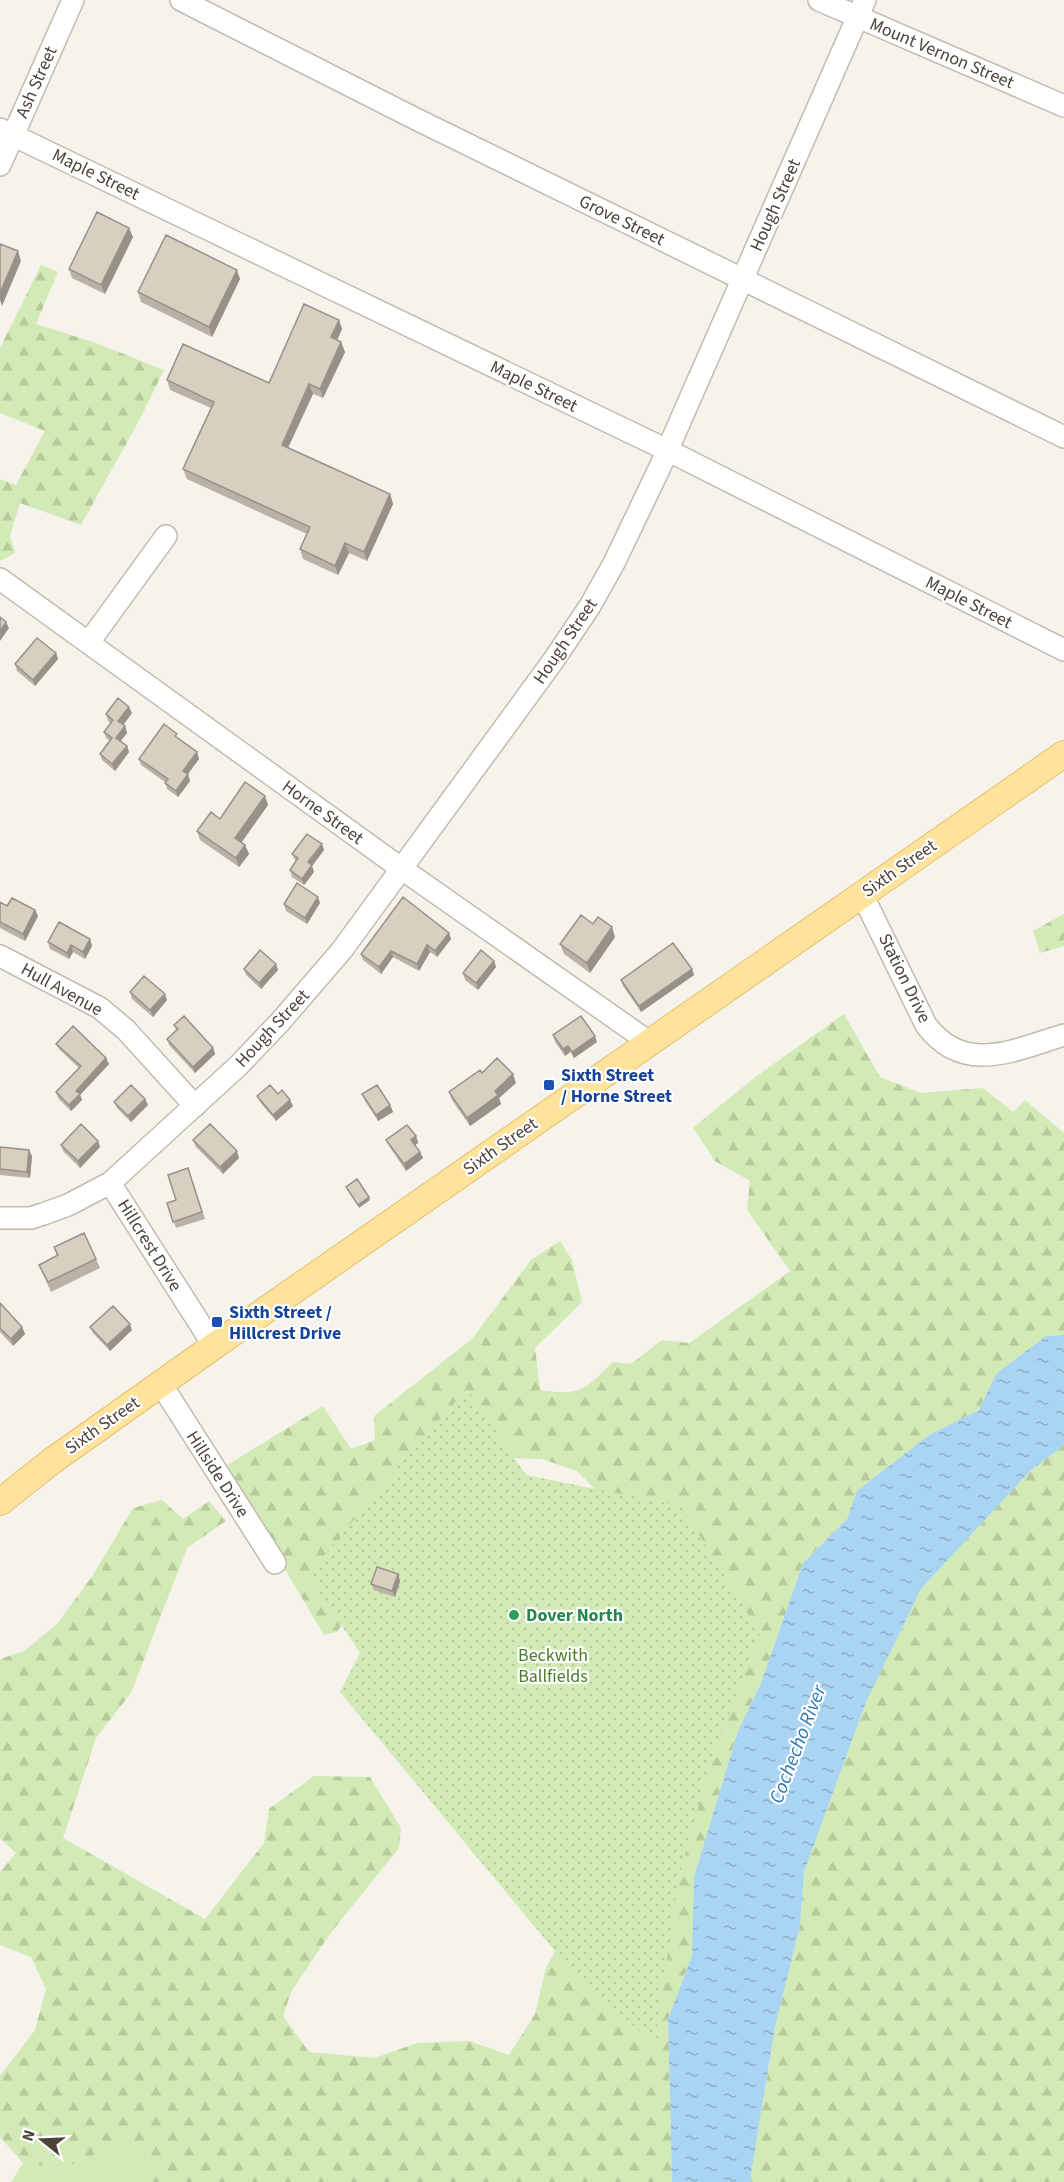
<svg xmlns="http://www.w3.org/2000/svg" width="1064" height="2182" font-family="'Source Sans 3',sans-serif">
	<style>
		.green { fill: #d2eab5 }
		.forest { fill: url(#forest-firs) }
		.park { fill: url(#park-dots) }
		.water { fill: url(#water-ripples) }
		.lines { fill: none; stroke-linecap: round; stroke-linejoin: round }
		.minor-casing { stroke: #c2bbae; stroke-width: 24 }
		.major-casing { stroke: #e6c16a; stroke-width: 28 }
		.minor { stroke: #fff; stroke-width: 21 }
		.major { stroke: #ffe39c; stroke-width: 26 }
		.wall { fill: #bab2a6 }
		.shaded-wall { fill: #979187 }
		.building { fill: #d8cfc1; stroke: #979187; stroke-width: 1.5 }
		.transit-dot { fill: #1a4fb4; stroke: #fff; stroke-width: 2 }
		.leisure-dot { fill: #2e9e5b; stroke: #fff; stroke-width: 2 }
		.labels { text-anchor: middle; stroke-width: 4.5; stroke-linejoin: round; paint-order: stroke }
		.street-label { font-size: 18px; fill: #4b4439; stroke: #fff }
		.transit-label { font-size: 18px; font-weight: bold; fill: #164399; stroke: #fff; text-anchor: start }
		.leisure-label { font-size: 18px; font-weight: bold; fill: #27864d; stroke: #fff; text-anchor: start }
		.park-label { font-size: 18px; fill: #4a7f2a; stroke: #fff }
		.water-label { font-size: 20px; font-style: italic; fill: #2e7ab2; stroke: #fff }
	</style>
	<defs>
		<pattern id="forest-firs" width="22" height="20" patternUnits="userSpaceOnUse" patternTransform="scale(1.5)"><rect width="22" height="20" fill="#d2eab5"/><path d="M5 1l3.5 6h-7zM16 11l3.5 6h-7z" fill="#b6ca9c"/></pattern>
		<pattern id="park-dots" width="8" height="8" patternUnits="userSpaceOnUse" patternTransform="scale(1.5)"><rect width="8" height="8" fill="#d2eab5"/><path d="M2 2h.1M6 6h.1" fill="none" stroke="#b6ca9c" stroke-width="1.8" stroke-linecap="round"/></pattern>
		<pattern id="water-ripples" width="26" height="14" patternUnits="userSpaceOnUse" patternTransform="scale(1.5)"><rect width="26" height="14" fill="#a9d4f2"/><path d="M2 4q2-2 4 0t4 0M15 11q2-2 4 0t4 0" fill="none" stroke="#8caec5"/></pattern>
	</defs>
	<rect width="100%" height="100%" fill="#f6f3ec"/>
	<path class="green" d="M128 2136 150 2154 153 2169 145 2182H11L23 2163 56 2168 79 2163Z"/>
	<path class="forest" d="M41 265 58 272 36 324 96 343 164 370 140 419 81 525 20 503 10 536 15 553 0 561V479L16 485 45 431 0 413V348Z
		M1064 914V946L1040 953 1033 931Z
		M844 1014 880 1077 921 1093 983 1088 1013 1112 1025 1100 1064 1133V1335L1046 1336 996 1374 979 1410 929 1435 857 1491 847 1519 803 1563 761 1683 738 1731 694 1877 692 1956 668 2019 672 2182H145L153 2169 150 2154 128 2136 79 2163 56 2168 23 2163 0 2137V2076L35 2030 46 1989 31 1957 0 1945V1872L16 1853 0 1838V1659L24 1651 57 1624 93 1575 133 1508 162 1500 183 1519 209 1501 226 1521 187 1548 131 1693 96 1738 63 1838 205 1919 264 1843 269 1809 314 1776 370 1777 401 1828 399 1848 332 1931 291 1992 283 2016 309 2052 375 2058 417 2043 469 2041 509 2055 535 2014 546 1967 581 1910 713 1607 577 1471 542 1459 511 1458 364 1591 337 1632 324 1635 224 1467 323 1406 351 1449 375 1440 374 1416 472 1339 531 1260 560 1241 572 1260 582 1302 535 1348 540 1390C581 1396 584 1390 613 1362L631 1364 662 1340 689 1343 790 1271 747 1210 750 1181 715 1161 693 1128 754 1078Z
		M1064 1445V2182H751V2174L775 2027 800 1926 804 1872 866 1702 921 1589 1030 1471Z"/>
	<path class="park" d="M467 1389 526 1475 681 1506 760 1633 712 1758 677 1884 669 1950 660 1993 657 2023 658 2048 564 1962 340 1692 360 1653 308 1575 413 1449Z"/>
	<path class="water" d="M1064 1335V1445L1030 1471 921 1589 866 1702 804 1872 800 1926 775 2027 751 2174V2182H672L668 2019 692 1956 694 1877 738 1731 761 1683 803 1563 847 1519 857 1491 929 1435 979 1410 996 1374 1046 1336Z"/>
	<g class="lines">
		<g class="minor-casing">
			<path id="minor" d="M181 0 416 119 1064 437
				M819 0 1064 106
				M0 129 667 450 1064 650
				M0 165 73 0
				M0 579 402 869 649 1042
				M89 642 166 536
				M862 894 926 1025C964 1076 1014 1050 1064 1035
				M0 956 100 1008 126 1030 195 1106
				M110 1183 214 1346
				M0 1218H31L43 1214 68 1205 110 1183 238 1066 280 1022 342 950 553 661 590 606 614 563 660 467 865 0
				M161 1384 275 1563"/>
		</g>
		<g class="major-casing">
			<path id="major" d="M0 1502 52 1461 214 1346 1064 754"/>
		</g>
		<use href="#minor" class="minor"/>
		<use href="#major" class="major"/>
	</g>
	<path class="wall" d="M133 237 105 294 72 278 69 269Z
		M240 279 212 337 141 302 138 292Z
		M339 320 342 329 337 340 341 342 345 352 323 398 313 394 288 448 390 494 393 504 367 561 349 553 338 575 303 559 300 549 307 534 187 479 183 469 211 408 170 390 167 380 269 383Z
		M56 653 58 659 35 686 17 671 15 664Z
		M132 713 123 725 125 726 127 733 121 741 127 746 129 752 115 771 102 760 100 754 110 741 106 738 104 732 111 723 108 721 106 714Z
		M197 752 199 759 187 774 190 781 178 797 167 789 165 782 141 765 139 759Z
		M265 796 268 805 242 842 245 845 249 854 239 867 200 840 197 831Z
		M322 844 324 850 312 866 314 872 304 885 292 877 290 870 296 861 295 860 292 854Z
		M0 902 7 906 35 910 38 916 25 941 0 928Z
		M320 903 307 924 286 911 284 904Z
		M593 924 615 937 590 973 564 954 560 944Z
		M449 933 451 939 437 957 430 952 419 971 393 957 381 974 363 960 361 954Z
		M90 939 92 946 85 959 73 952 69 959 50 949 48 942Z
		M494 961 496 967 478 990 465 980 463 973Z
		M244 969 278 970 261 989 246 975Z
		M692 969 694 975 641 1012 623 986 621 980Z
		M130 992 167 1000 153 1017 132 999Z
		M174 1025 213 1048 215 1054 195 1073 169 1045 167 1039 176 1030Z
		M553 1035 597 1042 574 1058 570 1052 565 1056 555 1042Z
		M56 1044 106 1058 109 1064 80 1095 82 1100 71 1111 58 1098 56 1092 79 1068 59 1049Z
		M482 1073 516 1083 499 1098 501 1104 470 1126 452 1100 449 1092Z
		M278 1094 293 1106 276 1121 260 1102 257 1096Z
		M362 1094 390 1105 393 1112 378 1121 365 1101Z
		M145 1099 148 1105 131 1122 117 1108 114 1102Z
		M416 1136 418 1143 415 1145 420 1152 423 1158 406 1171 389 1146 386 1140Z
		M193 1140 239 1158 223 1174 196 1147Z
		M98 1141 100 1147 80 1168 63 1151 61 1145Z
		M0 1147 32 1156 30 1178 0 1175Z
		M188 1168 205 1219 176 1228 167 1203 176 1200Z
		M54 1247 96 1259 100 1268 51 1292 39 1265 57 1256Z
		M0 1303 22 1327 25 1334 13 1346 0 1332Z
		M90 1327 132 1330 110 1351 93 1333Z
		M398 1574 400 1581 395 1597 374 1590 371 1584Z"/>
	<path class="shaded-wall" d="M129 228 133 237 105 294 101 285Z
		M18 251 21 261 2 306 0 300V293Z
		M237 270 240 279 212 337 209 327Z
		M339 320 342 329 334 347 331 337Z
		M341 342 345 352 323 398 320 389Z
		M309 384 313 394 285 454 282 445Z
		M390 494 393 504 367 561 364 552Z
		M345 543 349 553 338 575 335 566Z
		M6 622 9 628 0 641V631Z
		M56 653 58 659 35 686 33 680Z
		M129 707 132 713 121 728 118 721Z
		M125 726 127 733 118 744 116 738Z
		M127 746 129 752 115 771 112 764Z
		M197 752 199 759 185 778 183 771Z
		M188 774 190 781 178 797 176 791Z
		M265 796 268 805 238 847 235 838Z
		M322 844 324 850 312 866 314 872 304 885 302 879 308 862Z
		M245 845 249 854 239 867 236 858Z
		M318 897 320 903 307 924 305 918Z
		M35 910 38 916 25 941 23 934Z
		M612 927 615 937 590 973 587 963Z
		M449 933 451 939 437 957 435 951Z
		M90 939 92 946 85 959 83 952Z
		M71 945 73 952 69 959 67 953Z
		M427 945 430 952 419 971 417 964Z
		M391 951 393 957 381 974 379 967Z
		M494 961 496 967 478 990 476 983Z
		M276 964 278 970 261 989 259 983Z
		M692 969 694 975 641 1012 639 1006Z
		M165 994 167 1000 153 1017 150 1010Z
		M595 1036 597 1042 574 1058 572 1052Z
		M568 1046 570 1052 565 1056 563 1049Z
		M213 1048 215 1054 195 1073 193 1067Z
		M106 1058 109 1064 80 1095 82 1100 71 1111 69 1105 76 1091Z
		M513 1074 516 1083 499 1098 501 1104 470 1126 467 1118Z
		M145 1099 148 1105 131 1122 128 1116Z
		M290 1100 293 1106 276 1121 273 1115Z
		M390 1105 393 1112 378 1121 376 1115Z
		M416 1136 418 1143 414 1146 411 1140Z
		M98 1141 100 1147 80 1168 78 1161Z
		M29 1150 32 1156 30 1178 27 1172Z
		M237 1151 239 1158 223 1174 220 1167Z
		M420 1152 423 1158 406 1171 404 1164Z
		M369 1197 370 1200 359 1208 358 1205Z
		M130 1324 132 1330 110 1351 107 1345Z
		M22 1327 25 1334 13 1346 11 1339Z
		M398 1574 400 1581 395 1597 392 1591Z"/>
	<path class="building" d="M97 212 129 228 101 285 69 269Z
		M166 235 237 270 209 327 138 292Z
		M0 244 18 251 0 293Z
		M304 304 339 320 331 337 341 342 320 389 309 384 282 445 390 494 364 552 345 543 335 566 300 549 310 527 183 469 214 402 167 380 183 344 269 383Z
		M0 617 6 622 0 631Z
		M37 638 56 653 33 680 15 664Z
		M118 698 129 707 118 721 125 726 116 738 127 746 112 764 100 754 112 738 104 732 113 720 106 714Z
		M164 724 177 734 175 736 197 752 183 771 188 774 176 791 165 783 168 779 139 759Z
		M245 782 265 796 235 838 245 845 236 858 197 831 211 812 220 819Z
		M307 834 322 844 308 862 312 865 302 879 290 870 298 858 292 854Z
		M297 883 318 897 305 918 284 904Z
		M403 897 449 933 435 951 427 945 417 964 391 951 379 967 361 954Z
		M12 898 35 910 23 934 0 922V902L7 906Z
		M581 915 593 924 598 917 612 927 587 963 560 944Z
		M59 922 90 939 83 952 71 945 67 953 48 942Z
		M673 943 692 969 639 1006 621 980Z
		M260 950 276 964 259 983 244 969Z
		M481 950 494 961 476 983 463 973Z
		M144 976 165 994 150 1010 130 992Z
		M184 1016 213 1048 193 1067 167 1039 178 1029 174 1025Z
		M581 1016 595 1036 572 1052 568 1046 563 1049 553 1035Z
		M73 1026 106 1058 76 1091 80 1094 69 1105 56 1092 81 1066 56 1044Z
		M497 1058 513 1074 495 1091 498 1095 467 1118 449 1092 480 1070 482 1073Z
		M131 1085 145 1099 128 1116 114 1102Z
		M270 1085 278 1094 282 1090 290 1100 273 1115 257 1096Z
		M377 1085 390 1105 376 1115 362 1094Z
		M81 1124 98 1141 78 1161 61 1145Z
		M210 1124 237 1151 220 1167 193 1140Z
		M407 1125 416 1136 411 1140 420 1152 404 1164 386 1140Z
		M0 1147 29 1150 27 1172 0 1169Z
		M188 1168 202 1212 173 1222 167 1203 176 1200 168 1175Z
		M357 1179 369 1197 358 1205 346 1187Z
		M84 1233 96 1259 48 1282 39 1265 58 1255 54 1247Z
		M0 1303 22 1327 11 1339 0 1328Z
		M113 1306 130 1324 107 1345 90 1327Z
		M377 1567 398 1574 392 1591 371 1584Z"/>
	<g class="transit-dot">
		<rect x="543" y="1079" width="12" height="12" rx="3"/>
		<rect x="211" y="1316" width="12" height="12" rx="3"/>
	</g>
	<circle class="leisure-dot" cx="514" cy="1615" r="6"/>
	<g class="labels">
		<g class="street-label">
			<text transform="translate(942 53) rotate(23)" y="6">Mount Vernon Street</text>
			<text transform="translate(36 82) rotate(-66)" y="6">Ash Street</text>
			<text transform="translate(96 174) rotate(26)" y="6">Maple Street</text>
			<text transform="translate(775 205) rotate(-66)" y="6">Hough Street</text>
			<text transform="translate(622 220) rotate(26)" y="6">Grove Street</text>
			<text transform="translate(534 386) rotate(26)" y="6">Maple Street</text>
			<text transform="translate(969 602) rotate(27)" y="6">Maple Street</text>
			<text transform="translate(565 641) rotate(-56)" y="6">Hough Street</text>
			<text transform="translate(323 812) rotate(36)" y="6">Horne Street</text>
			<text transform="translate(899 868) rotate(-35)" y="6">Sixth Street</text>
			<text transform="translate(905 978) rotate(64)" y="6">Station Drive</text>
			<text transform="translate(62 989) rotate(29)" y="6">Hull Avenue</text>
			<text transform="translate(272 1028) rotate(-47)" y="6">Hough Street</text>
			<text transform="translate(500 1146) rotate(-35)" y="6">Sixth Street</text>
			<text transform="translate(150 1245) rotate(58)" y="6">Hillcrest Drive</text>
			<text transform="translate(102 1425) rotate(-35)" y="6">Sixth Street</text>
			<text transform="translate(218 1474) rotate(57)" y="6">Hillside Drive</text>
		</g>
		<g class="transit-label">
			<text x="561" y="1081">Sixth Street<tspan x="561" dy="21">/ Horne Street</tspan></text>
			<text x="229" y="1318">Sixth Street /<tspan x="229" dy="21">Hillcrest Drive</tspan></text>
		</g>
		<g class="leisure-label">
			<text x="526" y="1621">Dover North</text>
		</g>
		<g class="park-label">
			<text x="553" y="1661">Beckwith<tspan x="553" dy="21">Ballfields</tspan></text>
		</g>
		<g class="water-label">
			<text transform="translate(797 1744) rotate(-69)" y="7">Cochecho River</text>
		</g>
	</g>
	<g transform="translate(42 2140) rotate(288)" stroke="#ffffff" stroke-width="4.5" paint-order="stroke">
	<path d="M0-4.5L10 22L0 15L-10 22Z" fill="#4b4439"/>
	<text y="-9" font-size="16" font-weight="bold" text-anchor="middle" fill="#4b4439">N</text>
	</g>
</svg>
